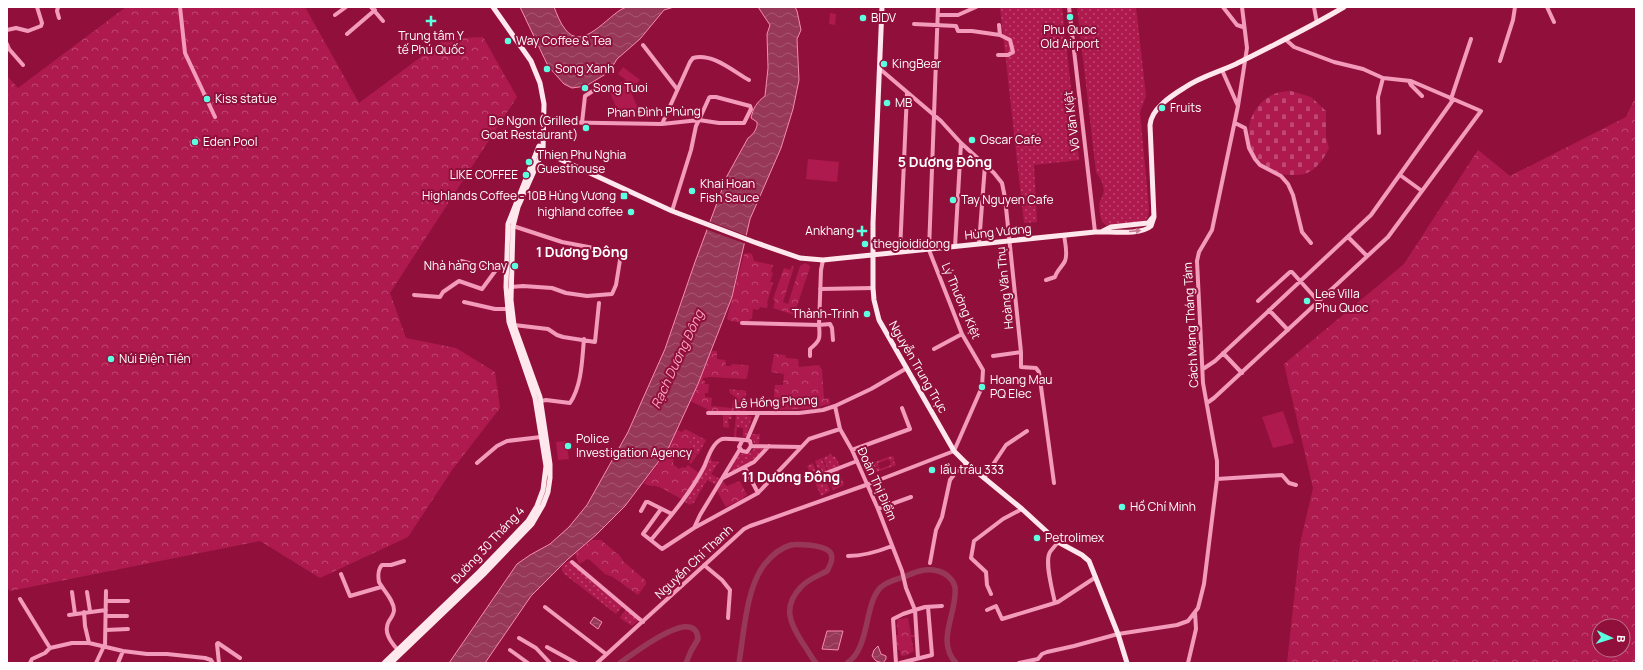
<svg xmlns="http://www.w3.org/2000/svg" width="1643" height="670" font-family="Manrope,sans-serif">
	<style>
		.grass { fill: url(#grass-dots) }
		.forest { fill: url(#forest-crowns); fill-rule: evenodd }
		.cemetery { fill: url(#cemetery-stones) }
		.park { fill: #ae1a4e }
		.water { fill: url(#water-waves); stroke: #f78cb3 }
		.pier { fill: #91103b }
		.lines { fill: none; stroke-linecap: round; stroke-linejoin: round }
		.river { stroke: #973858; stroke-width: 5.5 }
		.minor { stroke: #f39bba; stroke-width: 4 }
		.major { stroke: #ffe7ee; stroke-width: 5 }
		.oneway { fill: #c87c94 }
		.poi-dot { fill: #5dffe1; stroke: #91103b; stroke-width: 1.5 }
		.labels { text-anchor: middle; stroke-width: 4; stroke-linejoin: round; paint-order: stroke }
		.poi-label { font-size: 12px; fill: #fff; stroke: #91103b; text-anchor: start }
		.street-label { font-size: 12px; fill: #fff; stroke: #91103b }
		.water-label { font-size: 13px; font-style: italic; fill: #faa7c4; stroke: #91103b }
		.quarter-label { font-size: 14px; font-weight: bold; fill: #fff; stroke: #91103b }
	</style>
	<defs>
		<pattern id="grass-dots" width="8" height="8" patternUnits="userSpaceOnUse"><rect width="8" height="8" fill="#ae1a4e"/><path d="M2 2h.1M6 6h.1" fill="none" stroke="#be4871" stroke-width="1.8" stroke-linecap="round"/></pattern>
		<pattern id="forest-crowns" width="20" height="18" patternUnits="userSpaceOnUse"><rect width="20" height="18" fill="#ae1a4e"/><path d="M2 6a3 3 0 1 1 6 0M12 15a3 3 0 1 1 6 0" fill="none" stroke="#be4871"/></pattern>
		<pattern id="cemetery-stones" width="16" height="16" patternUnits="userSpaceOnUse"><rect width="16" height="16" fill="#ae1a4e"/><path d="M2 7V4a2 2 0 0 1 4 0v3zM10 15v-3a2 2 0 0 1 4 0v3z" fill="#be4871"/></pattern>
		<pattern id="water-waves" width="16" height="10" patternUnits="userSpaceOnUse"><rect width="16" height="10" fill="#973858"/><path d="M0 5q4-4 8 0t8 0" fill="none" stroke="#a75671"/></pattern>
	</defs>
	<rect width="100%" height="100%" fill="#91103b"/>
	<path class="grass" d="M1000 7H1062L1079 160 1034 165 1037 222 1024 223Z
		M1077 7H1136L1146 96 1140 112 1149 209 1148 217 1144 221 1108 226C1099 223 1100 211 1099 203 1107 191 1104 184 1096 172Z
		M729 389 746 391 745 411 743 413 737 398 730 393Z
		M736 414H744L752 417 746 437H743V428L737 427 736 438H734Z
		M723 415H731L732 419H728L729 428 723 427Z
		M693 433 706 440 698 455 687 449Z
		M752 434H760L759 444H755L751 438Z
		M764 447C758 457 741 472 730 471L739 454H748L755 448Z
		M831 454 833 457 835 456 840 466 828 471 823 458Z
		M891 456 894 457V460L890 462 889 459 878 463 879 466 873 468 872 463Z
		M711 457 712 461 719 462 711 474 720 479 716 485 707 480 693 504 692 503 690 505 685 502Z
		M822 458 827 471 820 474 815 461Z
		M894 461 896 465 877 472H875L874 469 879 467 880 469 891 465 890 463Z
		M813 463 817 475 812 477 807 466Z
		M838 469 844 485 833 490 826 474Z
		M824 475 830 491 821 496 814 480Z
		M569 561 621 604 622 607 616 614 563 573 562 567Z
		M626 609 639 620 632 626 620 618Z"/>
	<path class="forest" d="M126 7H305L359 103 445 39 483 37 517 97 390 293 406 338 456 348 495 372 500 408 452 470 408 537 320 578 260 541 10 591 7 587V76L18 88Z
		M1636 96V663H1287L1300 544 1313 488 1284 364 1404 264 1478 150 1510 176 1626 117ZM1599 626H1623V650H1599Z
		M748 253 752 254 754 261 773 265 771 272 773 273 770 282H773L767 303 768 304 767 308 760 307 758 310 753 309 752 319H750L749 322 741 323 728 320 727 318 744 254Z
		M805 263 809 265 810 267 794 315 773 308 775 301 773 299 784 268 790 270 792 266 794 267 783 302 788 304 800 266Z
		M712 351H717V359L725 360 726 366H731L732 364 746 365 749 366 747 378 745 379 710 377 703 378V381H705V384H709L708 393H705V397L712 398 711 406 732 408 733 400H735L741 411V412H709L707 409 690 401Z
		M774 354 785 355 786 358 798 359 799 367 819 365 822 370 824 399 829 398 830 404 807 409 773 410 775 385H783L784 374 771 372Z
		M685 429 693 433 687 449 697 455 691 464 677 455 678 453 675 451 673 453 674 456 673 464 679 469 682 467 685 468 688 465 699 473 683 498 681 499C674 495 666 490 659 487 653 485 649 487 644 483L668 450 677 430 682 432Z
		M723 481 727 486 740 481 747 495 743 498 744 500 739 503 738 501 726 507 717 491Z
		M592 540H601L620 556 623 561 646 581V584L638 595 613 577 605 574 590 560 587 559 579 564 575 554Z
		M908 618 911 635H915V637H911L914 651 907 655 901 656 900 650H896L895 635H898L897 622 898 619Z"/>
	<path class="cemetery" d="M1291 91 1311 97 1326 111V137L1329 148C1324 158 1318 168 1307 173 1303 175 1297 175 1292 175 1255 175 1235 134 1259 105 1268 95 1278 91 1291 91Z"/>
	<path class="park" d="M830 13 836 14 835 25 829 24Z
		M623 67 640 80 635 86 626 81 638 108 620 116 608 88 626 80 618 74Z
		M808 159 839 162 837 182 806 179Z
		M1283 411 1294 443 1273 448 1262 417Z
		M566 441 569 459 558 460 556 442Z"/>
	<path class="water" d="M520 7H554C557 14 560 23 565 29 582 53 608 15 624 8 631 5 664 7 674 7L664 10 640 39 617 59 609 72 586 86 572 88 564 84 548 66Z
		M758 7H795L797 11 801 30 797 39 799 80 793 109 781 148 750 219 732 297 698 384 668 449 625 506 596 535 568 559 531 596 485 663H449L517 564 530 555 550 544 569 527 587 505 628 432 665 349 695 262 727 176 748 138C753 135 758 128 757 122L751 118C753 108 757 102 765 96L768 68 767 34 770 25Z
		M196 137 200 140 197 146H191L190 141Z
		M594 617 602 622 598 629 590 623Z
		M827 631H843L838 650 822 649Z
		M878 646 881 654 886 656V659L883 663 876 661 872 656 874 650Z"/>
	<path class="pier" d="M708 221 748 236 746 244 705 229Z"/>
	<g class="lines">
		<path class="river" d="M620 663C632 655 696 604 698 639L691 651 686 663
			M739 663C744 633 746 589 764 565 771 556 780 548 791 545 796 544 804 545 809 545 827 547 839 551 827 571 818 576 808 579 801 587 782 607 790 623 802 642 807 649 811 657 816 663
			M847 663C870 649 864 603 881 587 888 581 898 579 906 576 918 571 926 568 938 571 946 573 953 579 955 587 958 612 935 641 956 663"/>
		<path class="minor" d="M58 7 57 11 59 18
			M180 7 185 53 215 117
			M371 7 383 21
			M1069 7 1095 232
			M1223 7 1237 25 1243 27
			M1314 7 1317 23
			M1547 7 1554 22
			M335 15 346 7
			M938 15H958L976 7
			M914 24 956 26 958 31H972L1000 35
			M7 30 16 28 28 31 41 26 42 23 37 7
			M347 34 375 10
			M7 44 9 49 23 65
			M643 45 677 89
			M998 55H1008L1013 52 1010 40 1000 35 999 25
			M1500 61 1513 20 1515 7
			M880 69 941 121 961 143 994 173 1002 183 1005 198 1021 352V367L1036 368 1039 372 1054 483
			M1222 70 1238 106
			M1409 81 1411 85 1422 96
			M1451 99 1471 39
			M543 122 662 124 699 120 719 123H744L751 109 750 106 716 97H710L709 98 699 120 696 126 691 150 672 211
			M582 123 585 96 599 87
			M1235 123 1245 128 1249 148 1255 159 1260 165 1281 176 1288 184 1293 195 1302 232 1311 243
			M662 124 690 62 693 58C712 52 734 72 749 80
			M1379 133 1378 97 1383 78
			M1400 175 1422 191
			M1348 237 1367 256
			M979 244 985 165
			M955 247 961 143
			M900 252 907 93
			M461 261 496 270
			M1046 280 1055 277C1057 270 1062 267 1065 261 1068 254 1065 242 1064 235
			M511 287 523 286 552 288 566 293 587 296 612 294 616 285 621 254 620 253 562 242 513 226
			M820 289 873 288
			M414 295 440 297 443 292 459 281 482 289 496 270 506 268
			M1258 301 1290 272H1292L1319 302
			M464 302 495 309H507
			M1269 310 1288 330
			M742 323 819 325 821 270 823 260
			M514 325 548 329 557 335 563 337 595 342 599 303
			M934 349 962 334
			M1223 353 1242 373
			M810 356V349C821 340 820 338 819 325L830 324 832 328 833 340
			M993 356 1021 352
			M1203 369 1215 361 1371 215 1453 100
			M541 401 546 400 570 403C582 385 582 360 584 339
			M1207 403 1214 398 1388 237 1481 111 1411 81 1383 78 1363 69 1334 62 1294 47 1285 39
			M835 406 840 429 852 450 878 509 902 571 906 588 915 610 903 614 893 619 896 663
			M708 413H799L823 410 835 406 871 389 907 368
			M747 440 758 414
			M742 441 739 447 742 451 747 452 751 446
			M751 446 800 447
			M852 450 910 429 902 408
			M477 463 497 446 507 441 541 437
			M745 468 758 493
			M816 477 857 461
			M723 478 754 462 769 446
			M984 478 1006 445 1027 431
			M1217 479 1282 475 1289 483 1296 485
			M661 509 643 534 662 549 694 528 758 493 809 439 840 429
			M878 509 911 497
			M641 511 646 502H648L672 514
			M694 528 700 515 740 449
			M651 540C670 517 690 494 704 467 708 458 712 443 722 439 725 438 748 440 750 441L751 446
			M848 556C864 556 877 552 892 546
			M572 562 643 622
			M930 563 936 530 942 517 950 480 956 472 966 463
			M704 565 722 580 730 590 728 618
			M341 574 350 596 381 587
			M72 592 75 614
			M87 592 90 611
			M991 594 987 585 986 572 971 558 974 541 1003 519 1022 509
			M20 599 50 648
			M106 601H128
			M1055 603C1053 592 1044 562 1050 552 1052 549 1056 545 1058 542
			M545 607 606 654
			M987 610 996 606 1002 619 1058 602 1096 577
			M84 612 85 626 89 643
			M69 615 106 610
			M106 616H127
			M106 630 128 629
			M519 638 536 648 550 663
			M105 646 106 591
			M547 647 576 663
			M397 649C390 641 383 631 389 621 391 618 394 614 394 610 394 600 383 590 379 582 378 577 378 569 382 565H391L404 561
			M510 650 528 663
			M918 658 915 610 925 607 942 606
			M30 663 32 659 45 653 50 648 72 643H89L123 651 147 654H167L205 658 211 660 213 663
			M96 663 104 646
			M118 663 123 651
			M219 663 217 644 218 643 240 658
			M597 663 744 529 750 526 866 485 954 451 982 387 983 370 962 334 929 250 938 7
			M900 663 932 655 928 607
			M1019 663 1038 659 1042 654 1047 652 1074 646 1118 634 1177 625 1188 621 1198 608 1204 584 1217 479V461L1203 383 1197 261 1199 252 1212 230 1238 106 1247 48 1242 7
			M1188 663 1196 629 1195 612"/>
		<path class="major" d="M882 7 873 223V288L874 300 879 320 954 451 966 463 1022 509 1058 542 1082 555 1089 561 1118 634 1127 663
			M538 149 672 211 754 242 800 258 823 260 1095 232C1109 231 1140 236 1151 226L1154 217 1150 125C1151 109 1171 96 1184 88 1199 77 1219 72 1236 64 1272 46 1309 28 1344 7
			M1103 231 1111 227 1148 223 1153 217
			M384 663 479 572 528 521 537 506 543 490 546 466 535 398 509 322 506 287 508 224 539 146
			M391 663 483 575 532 524 543 505 548 492 550 478V464L540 397 514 325 511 300 513 226 518 207 543 151 544 104 540 83 531 61 493 7"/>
	</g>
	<defs><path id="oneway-solid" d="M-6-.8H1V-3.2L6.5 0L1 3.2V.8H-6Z"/></defs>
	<use class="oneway" href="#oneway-solid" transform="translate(1135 231) rotate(-5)"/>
	<g class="poi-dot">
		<circle cx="1070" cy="17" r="4"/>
		<circle cx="863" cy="18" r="4"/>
		<path d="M429 15h4v4h4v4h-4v4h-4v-4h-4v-4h4z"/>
		<circle cx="508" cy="41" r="4"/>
		<circle cx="884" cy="64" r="4"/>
		<circle cx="547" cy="69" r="4"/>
		<circle cx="585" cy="88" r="4"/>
		<circle cx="207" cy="99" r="4"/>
		<circle cx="887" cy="103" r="4"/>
		<circle cx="1162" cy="108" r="4"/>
		<circle cx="586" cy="128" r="4"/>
		<circle cx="972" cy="140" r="4"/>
		<circle cx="195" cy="142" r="4"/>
		<circle cx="529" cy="162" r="4"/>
		<circle cx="526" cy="175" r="4"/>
		<circle cx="692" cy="191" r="4"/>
		<rect x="620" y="192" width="8" height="8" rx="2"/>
		<circle cx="953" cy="200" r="4"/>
		<circle cx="631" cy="212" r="4"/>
		<path d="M860 225h4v4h4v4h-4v4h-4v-4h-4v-4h4z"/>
		<circle cx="865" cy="244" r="4"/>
		<circle cx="515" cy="266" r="4"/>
		<circle cx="1307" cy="301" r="4"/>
		<circle cx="867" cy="314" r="4"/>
		<circle cx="111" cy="359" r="4"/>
		<circle cx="982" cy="387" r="4"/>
		<circle cx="568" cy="446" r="4"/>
		<circle cx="932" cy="470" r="4"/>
		<circle cx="1122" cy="507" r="4"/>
		<circle cx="1037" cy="538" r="4"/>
	</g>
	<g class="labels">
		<g class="poi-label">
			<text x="871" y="22">BIDV</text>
			<text x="1070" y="34" text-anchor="middle">Phu Quoc<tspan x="1070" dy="14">Old Airport</tspan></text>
			<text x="431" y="40" text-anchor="middle">Trung tâm Y<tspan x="431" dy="14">tế Phú Quốc</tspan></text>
			<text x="516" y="45">Way Coffee &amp; Tea</text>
			<text x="892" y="68">KingBear</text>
			<text x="555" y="73">Song Xanh</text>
			<text x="593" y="92">Song Tuoi</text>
			<text x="215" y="103">Kiss statue</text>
			<text x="895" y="107">MB</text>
			<text x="1170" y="112">Fruits</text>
			<text x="578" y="125" text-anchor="end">De Ngon (Grilled<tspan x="578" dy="14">Goat Restaurant)</tspan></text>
			<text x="980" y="144">Oscar Cafe</text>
			<text x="203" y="146">Eden Pool</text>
			<text x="537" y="159">Thien Phu Nghia<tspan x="537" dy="14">Guesthouse</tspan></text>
			<text x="518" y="179" text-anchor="end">LIKE COFFEE</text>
			<text x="700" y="188">Khai Hoan<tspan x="700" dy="14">Fish Sauce</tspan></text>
			<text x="616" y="200" text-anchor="end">Highlands Coffee - 10B Hùng Vương</text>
			<text x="961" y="204">Tay Nguyen Cafe</text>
			<text x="623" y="216" text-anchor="end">highland coffee</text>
			<text x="854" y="235" text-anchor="end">Ankhang</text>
			<text x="873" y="248">thegioididong</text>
			<text x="507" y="270" text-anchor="end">Nhà hàng Chay</text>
			<text x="1315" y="298">Lee Villa<tspan x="1315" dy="14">Phu Quoc</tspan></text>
			<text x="859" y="318" text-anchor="end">Thành-Trinh</text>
			<text x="119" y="363">Núi Điện Tiên</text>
			<text x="990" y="384">Hoang Mau<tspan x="990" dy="14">PQ Elec</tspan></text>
			<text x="576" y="443">Police<tspan x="576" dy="14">Investigation Agency</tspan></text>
			<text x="940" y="474">lẩu trâu 333</text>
			<text x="1130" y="511">Hồ Chí Minh</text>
			<text x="1045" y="542">Petrolimex</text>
		</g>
		<g class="street-label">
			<text transform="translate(654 112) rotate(-1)" y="4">Phan Đình Phùng</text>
			<text transform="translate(1072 121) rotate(-97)" y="4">Võ Văn Kiệt</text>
			<text transform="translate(998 232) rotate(-6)" y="4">Hùng Vương</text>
			<text transform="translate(1005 288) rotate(-96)" y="4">Hoàng Văn Thụ</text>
			<text transform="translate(961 301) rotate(67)" y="4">Lý Thường Kiệt</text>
			<text transform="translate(1191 325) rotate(-93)" y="4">Cách Mạng Tháng Tám</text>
			<text transform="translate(918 367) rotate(60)" y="4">Nguyễn Trung Trực</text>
			<text transform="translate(776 402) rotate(-3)" y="4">Lê Hồng Phong</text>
			<text transform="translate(877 484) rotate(66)" y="4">Đoàn Thị Điểm</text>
			<text transform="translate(488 545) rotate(-47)" y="4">Đường 30 Tháng 4</text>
			<text transform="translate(694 562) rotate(-43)" y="4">Nguyễn Chí Thanh</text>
		</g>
		<g class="water-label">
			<text transform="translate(677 359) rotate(-65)" y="5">Rạch Dương Đông</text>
		</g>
		<g class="quarter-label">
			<text x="945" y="167">5 Dương Đông</text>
			<text x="582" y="257">1 Dương Đông</text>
			<text x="791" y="482">11 Dương Đông</text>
		</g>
	</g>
	<rect width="1643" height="670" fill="none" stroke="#ffffff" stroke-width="16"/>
	<g transform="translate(1611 638) rotate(94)"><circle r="19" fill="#91103b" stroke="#bd7089"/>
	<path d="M0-3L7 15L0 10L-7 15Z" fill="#5dffe1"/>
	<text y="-6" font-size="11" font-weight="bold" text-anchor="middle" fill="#ffffff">B</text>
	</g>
</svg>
